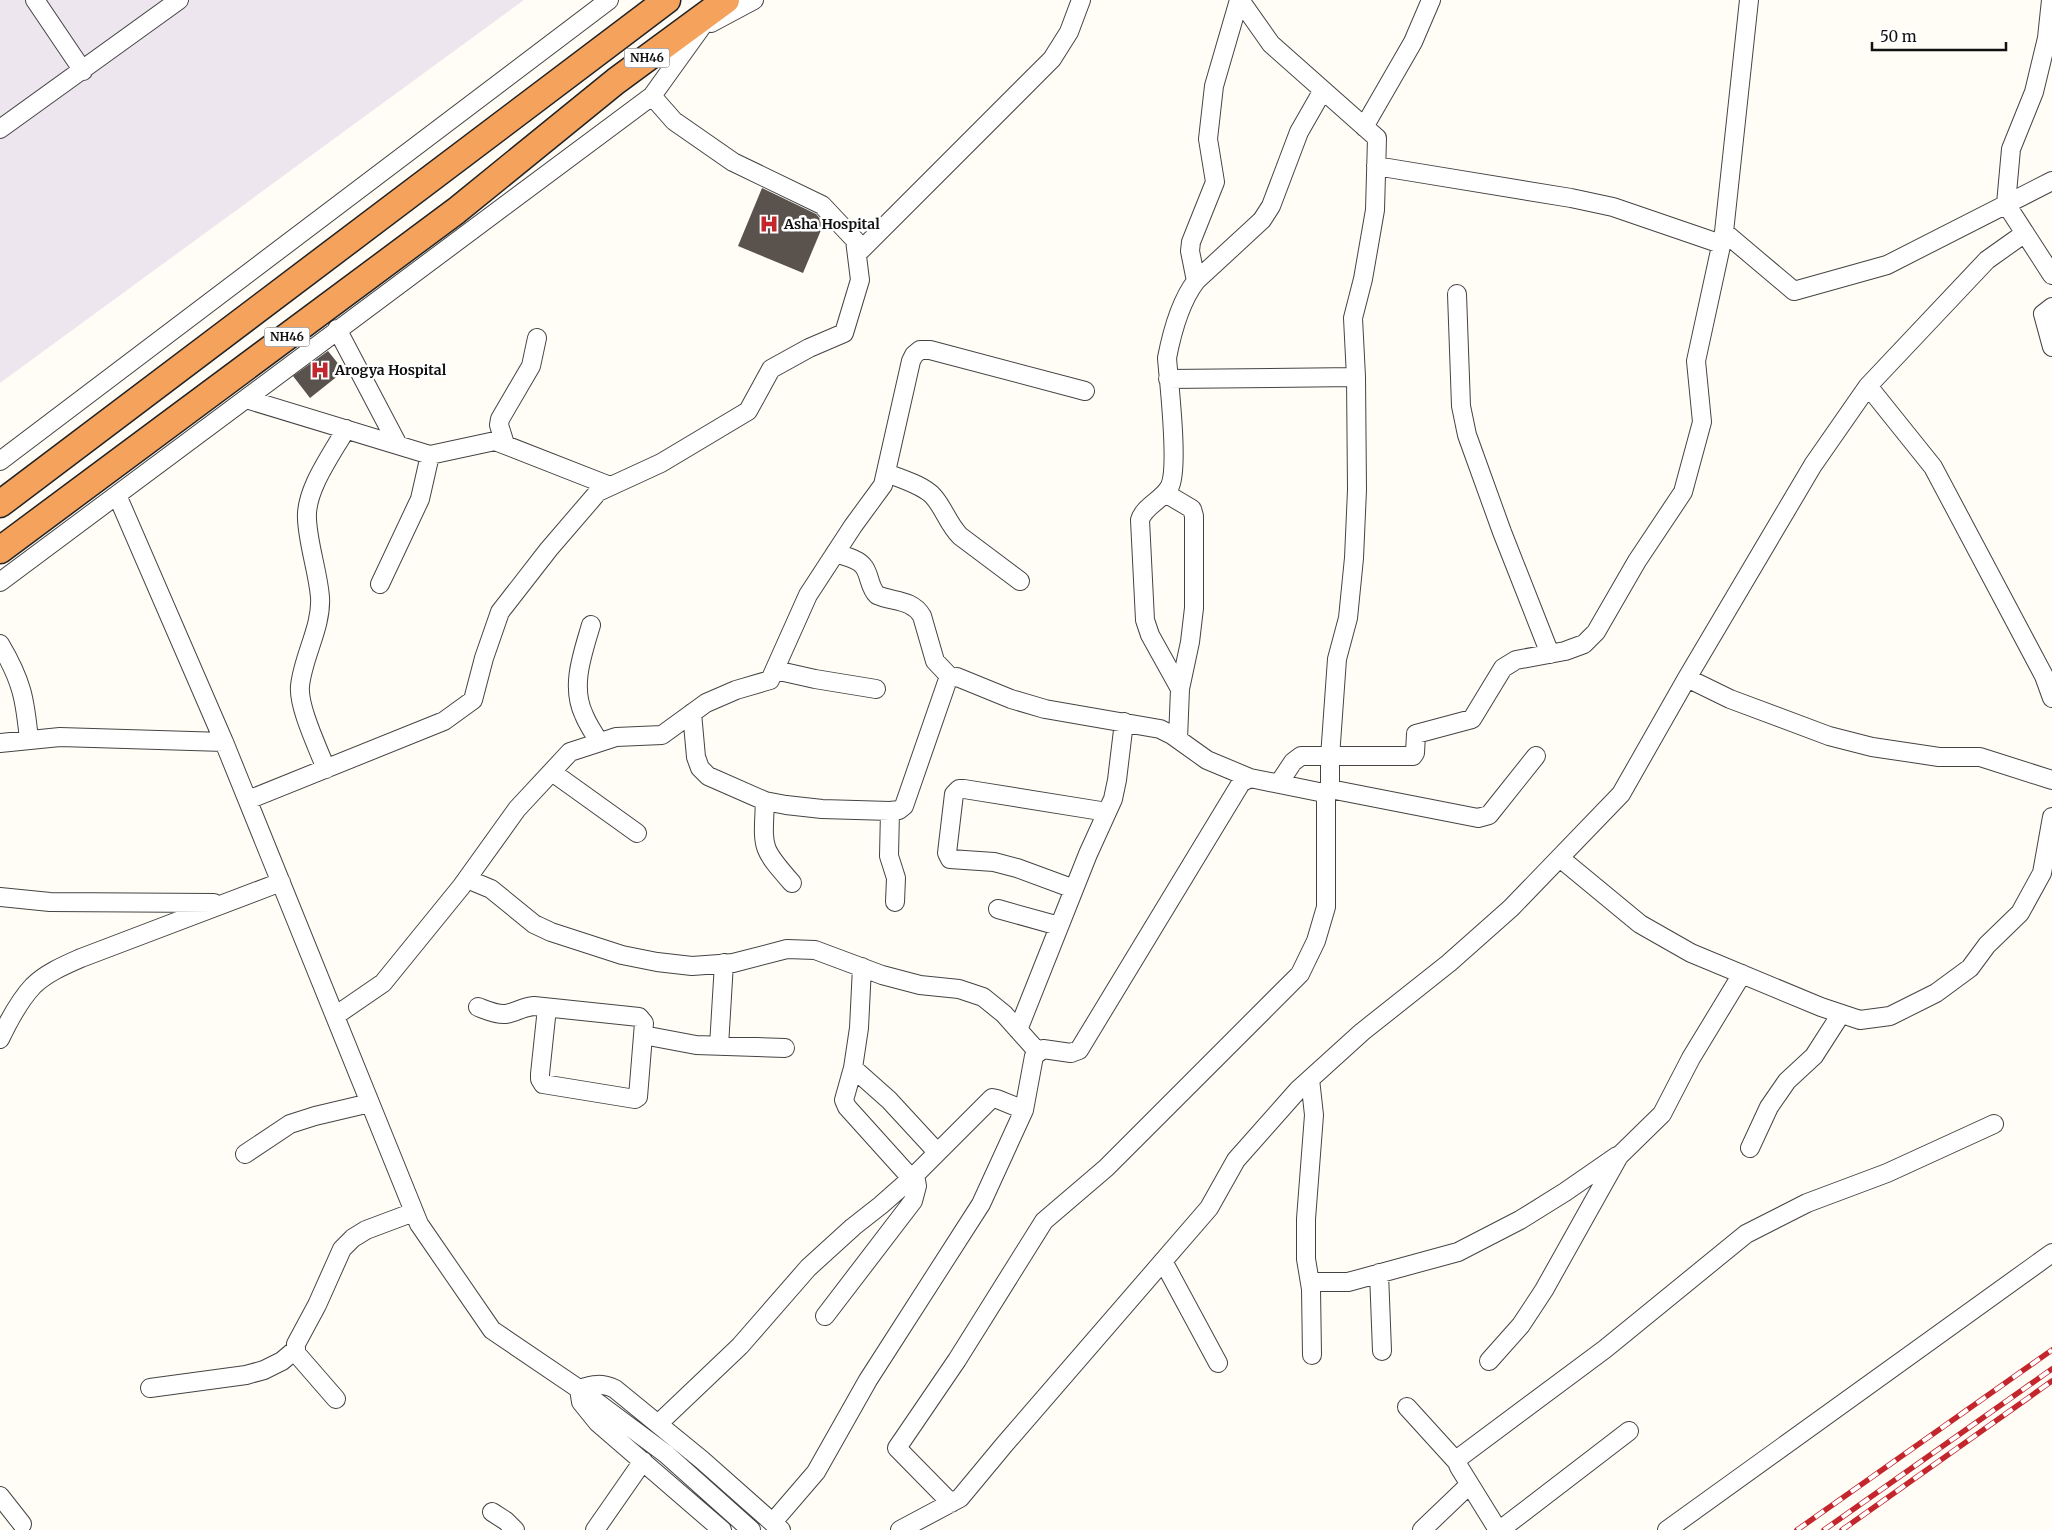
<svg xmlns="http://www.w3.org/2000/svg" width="2052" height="1530" font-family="Merriweather,serif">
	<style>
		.industrial { fill: #eee6ef }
		.building { fill: #5a524d }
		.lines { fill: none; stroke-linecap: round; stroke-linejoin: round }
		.minor-casing { stroke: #444; stroke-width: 20 }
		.highway-casing { stroke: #222; stroke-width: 29 }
		.minor { stroke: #fff; stroke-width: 18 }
		.highway { stroke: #f5a25d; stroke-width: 26 }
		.rail-casing { stroke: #c4262e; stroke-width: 5.5 }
		.rail { stroke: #fff; stroke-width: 4; stroke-dasharray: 11; stroke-linecap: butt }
		.labels { text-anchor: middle; stroke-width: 5; stroke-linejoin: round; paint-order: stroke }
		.shield { fill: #fff; stroke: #585858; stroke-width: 1 }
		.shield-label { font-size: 12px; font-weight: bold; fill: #111 }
		.poi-label { font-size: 14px; font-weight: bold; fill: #111; stroke: #fff; text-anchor: start }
	</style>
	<rect width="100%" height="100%" fill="#fffdf5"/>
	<path class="industrial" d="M0 0H524L0 383Z"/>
	<path class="building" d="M762 188 816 214 824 223 803 273 738 246Z
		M328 351 344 371 310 398 293 376Z"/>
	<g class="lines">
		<g class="minor-casing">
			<path id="minor" d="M35 0 83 71
				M1749 0 1724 232 1794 291 1887 265 2052 181
				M2051 0 2047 38 2034 92 2011 149 2006 204 2052 275
				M711 23 754 0
				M1364 127 1413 42 1431 0
				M0 129 179 0
				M1376 166 1571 198 1613 207 1721 244
				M857 254 1052 59 1069 32 1081 0
				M1196 281 1190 251 1191 242 1215 182 1208 139 1214 86 1239 0
				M1457 294 1461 406 1467 435 1502 532 1550 654
				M2052 307 2043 314 2052 347
				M337 329 398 445
				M1168 379 1356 377
				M1868 386 1933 467 2044 676 2052 698
				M246 399 430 455 495 441 610 486
				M505 444 499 425 500 419 531 366 537 338
				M0 461 609 0
				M887 473C901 479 923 485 933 496 944 508 948 524 960 536L1020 581
				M1165 493 1192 509 1194 516V608L1190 642 1180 689
				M117 495 224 742 419 1224 492 1330 579 1389 666 1454 751 1530
				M835 553C844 556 859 559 864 567 870 575 869 587 877 595 893 602 912 599 922 616L935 661 951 678
				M0 582 652 96 703 25
				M380 584 420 499 430 455
				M591 625C583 653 570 686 584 715 588 725 594 733 599 742
				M0 644C22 681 25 699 29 740
				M775 670 815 679 876 689
				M1687 678 1730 699 1829 736 1872 747 1939 757H1980L2052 780
				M692 713 696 757 700 768 708 776 765 801 786 805 822 809 890 811 899 810 904 806 947 682 951 678 957 677 1011 699 1045 709 1160 729 1172 735 1207 760 1250 778
				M1178 739 1180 689 1150 635 1145 620 1140 520C1144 506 1163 500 1170 486 1179 466 1169 384 1167 358 1172 332 1180 302 1196 281L1262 220 1271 206 1299 132 1323 90
				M0 743 60 737 224 742
				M326 769C318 748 298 707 300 686 303 656 322 627 320 597 318 572 308 544 307 519 305 490 332 454 346 429
				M552 772 637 833
				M1279 783 1293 762 1301 756H1413L1415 753 1416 734 1472 719 1503 668 1516 660 1565 651 1584 644 1596 632 1637 561 1683 492 1702 422 1696 361 1724 232
				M1330 789 1478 818 1489 815 1536 756
				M248 800 444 721 473 700 484 658 500 612 549 549 598 492 661 463 748 411 771 369 809 348 844 333 860 280 855 240 822 205 733 162 674 121 652 96
				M765 801C763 848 760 847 792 883
				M890 811 889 856 896 878 895 902
				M1560 858 1640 924 1691 953 1821 1007 1860 1020 1890 1016 1936 993 1970 968 1987 945 2020 913 2042 873 2052 817
				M467 879 491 889 534 924 551 932 622 955 657 962 692 966 733 963 787 949 815 950 882 975 920 985 959 989 983 997 1004 1014 1038 1052
				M1074 889 1017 868 994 862 950 859 947 853 954 794 959 789H964L1107 812
				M0 897 50 902 214 903
				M998 909 1059 926
				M862 967 859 1028 853 1068 844 1100 847 1107 911 1178
				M478 1007C486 1010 497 1015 506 1014 516 1012 523 1007 534 1006L639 1017 644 1023 638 1097 635 1099 543 1084 540 1079V1074L547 1008
				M335 1016 383 983 461 887 517 809 570 752 616 737 662 735 706 703 736 690 770 680 808 595 853 526 883 485 911 361 914 355 920 350H930L1085 391
				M1018 1030 1088 854 1113 799 1117 780 1124 722
				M643 1035 696 1045 785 1048
				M0 1039C9 1020 19 1001 33 986 46 973 65 965 81 958L281 882
				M719 1046 724 963
				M853 1068 889 1100 937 1152
				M1310 1079 1314 1115 1306 1219V1259L1311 1289 1312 1355
				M1750 1148 1769 1107 1787 1081 1814 1056 1841 1014
				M245 1154 290 1124 315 1116 370 1103
				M1163 1261 1218 1363
				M1379 1273 1382 1351
				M1310 1282H1348L1458 1252 1520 1220 1565 1192 1617 1156
				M825 1316 913 1201 917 1186 915 1175
				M1489 1361 1521 1325 1544 1290 1619 1156 1662 1114 1691 1058 1742 974
				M150 1388 246 1375 264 1370 282 1361 295 1350
				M579 1389C593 1384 602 1383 615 1389L702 1460 781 1530
				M579 1389 581 1402 598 1423 722 1530
				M336 1399 296 1353V1344L317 1305 342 1249 353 1238 366 1230 414 1212
				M1407 1407 1457 1462
				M658 1424 740 1346 808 1268 853 1227 881 1205 915 1175 992 1098 997 1099 1024 1110
				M0 1496 22 1524
				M951 1503 897 1448 957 1360 1044 1221 1106 1168 1300 974 1316 941 1326 907V793
				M492 1512 506 1521 515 1530
				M773 1522 816 1472 868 1380 981 1204 1024 1110 1034 1056 1043 1049 1071 1053 1079 1050 1241 783 1250 778 1319 792 1326 793 1330 789V757L1337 659 1348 618 1354 558 1357 490 1356 377 1353 318 1363 279 1375 210 1377 138 1271 44 1240 0
				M595 1530 643 1461
				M900 1530 960 1498 1004 1445 1209 1208 1236 1160 1298 1090 1362 1032 1449 963 1511 908 1621 794 1687 678 1813 465 1868 386 1987 260 2025 233
				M1422 1530 1469 1485
				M1498 1530 1459 1467 1457 1462 1460 1457 1605 1349 1746 1234 1807 1203 1887 1173 1994 1124
				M1500 1530 1629 1431
				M1667 1530 2052 1253"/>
		</g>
		<g class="highway-casing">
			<path id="highway" d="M0 504 667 0
				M0 550 456 211 616 81 726 0"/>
		</g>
		<use href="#minor" class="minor"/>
		<use href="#highway" class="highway"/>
		<g class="rail-casing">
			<path id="rail" d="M1797 1530 2052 1350
				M1824 1530 2052 1369
				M1842 1530 2052 1381"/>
		</g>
		<use href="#rail" class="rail"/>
	</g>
	<defs>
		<g id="hospital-bare" transform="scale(1.5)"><path d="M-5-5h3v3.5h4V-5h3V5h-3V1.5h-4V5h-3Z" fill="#c4262e" stroke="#fff" stroke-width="2.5" paint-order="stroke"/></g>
	</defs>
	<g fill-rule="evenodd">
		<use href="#hospital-bare" x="769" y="224"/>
		<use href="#hospital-bare" x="320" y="370"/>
	</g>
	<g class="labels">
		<g class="shield">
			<rect x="624.5" y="48.5" width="45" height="19" rx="4"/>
			<rect x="264.5" y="327.5" width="45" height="19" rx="4"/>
		</g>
		<g class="shield-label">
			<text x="647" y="62">NH46</text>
			<text x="287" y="341">NH46</text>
		</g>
		<g class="poi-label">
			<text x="784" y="229">Asha Hospital</text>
			<text x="335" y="375">Arogya Hospital</text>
		</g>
	</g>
	<path d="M1872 42v8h134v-8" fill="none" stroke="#111111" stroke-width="2.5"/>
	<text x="1880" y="42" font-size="15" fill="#111111" stroke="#ffffff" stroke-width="4" paint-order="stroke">50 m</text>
</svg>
